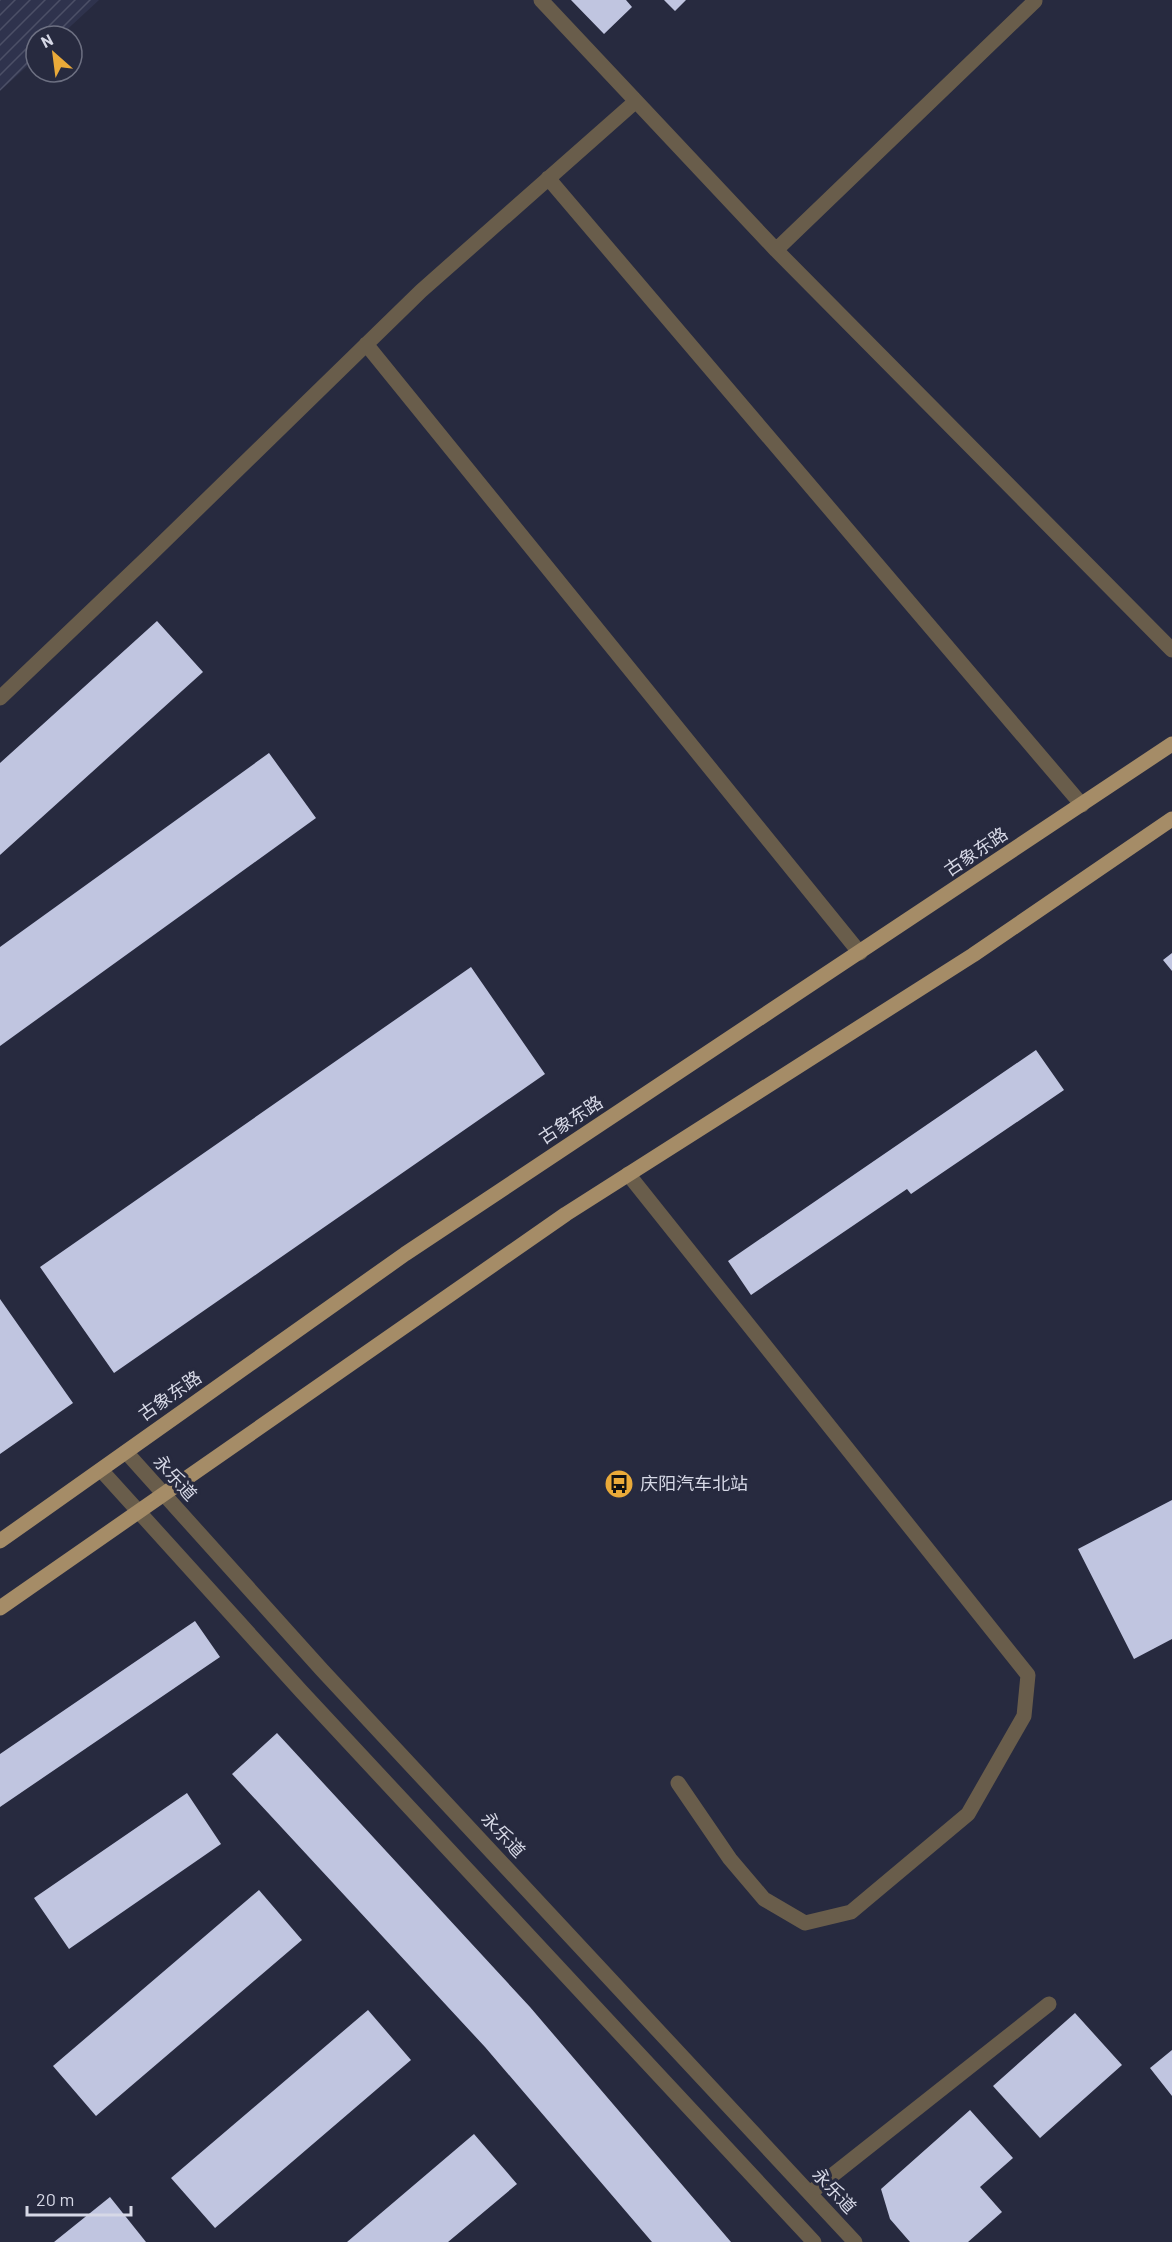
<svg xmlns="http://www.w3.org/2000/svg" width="1172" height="2242" font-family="Barlow,'Noto Sans SC',sans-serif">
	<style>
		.industrial { fill: url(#industrial-furrows) }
		.building { fill: #c0c5e0 }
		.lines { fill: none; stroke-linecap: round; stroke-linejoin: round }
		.minor { stroke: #695d4b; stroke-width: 15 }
		.major { stroke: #a58c67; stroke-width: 15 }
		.labels { text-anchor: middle; stroke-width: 6; stroke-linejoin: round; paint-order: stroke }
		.street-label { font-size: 18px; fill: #d6d8e6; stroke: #272a3f }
		.poi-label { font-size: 18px; fill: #d6d8e6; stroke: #272a3f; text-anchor: start }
	</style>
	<defs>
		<pattern id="industrial-furrows" width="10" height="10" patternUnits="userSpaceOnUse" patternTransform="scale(1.5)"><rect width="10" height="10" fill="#2f334d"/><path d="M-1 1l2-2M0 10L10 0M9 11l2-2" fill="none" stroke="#4c5067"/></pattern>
	</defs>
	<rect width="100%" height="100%" fill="#272a3f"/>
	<path class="industrial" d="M0 0H99L60 36H36V58L0 91Z"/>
	<path class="building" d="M571 0H626L632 7 604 34Z
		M664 0H686L675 11Z
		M157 621 203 672 0 855V763Z
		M269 753 316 818 0 1046V947Z
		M1172 953V971L1163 960Z
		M471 967 545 1074 114 1373 40 1267Z
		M1036 1050 1064 1090 911 1194 907 1189 751 1295 728 1261Z
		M0 1299 73 1403 0 1454Z
		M1172 1500V1639L1134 1659 1078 1549Z
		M195 1621 220 1657 0 1807V1754Z
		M277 1733 530 2007 731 2242H652L485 2047 232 1774Z
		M187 1793 221 1844 69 1949 34 1898Z
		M259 1890 302 1940 96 2116 53 2066Z
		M368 2010 411 2060 215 2228 171 2178Z
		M1075 2013 1122 2065 1040 2138 993 2086Z
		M1172 2050V2096L1150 2068Z
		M970 2110 1013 2158 980 2187 1002 2212 968 2242H910L890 2219 881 2189Z
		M474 2134 517 2184 448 2242H347Z
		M110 2197 146 2242H54Z"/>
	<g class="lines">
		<path class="minor" d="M541 0 776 250 1172 650
			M548 178 1082 805
			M776 250 1035 1
			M366 344 860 953
			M0 698 148 557 421 291 636 101
			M628 1174 1028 1675 1024 1716 968 1814 851 1912 805 1923 764 1899 730 1859 678 1783
			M126 1452 322 1670 855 2242
			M101 1470 301 1691 814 2242
			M810 2193 1049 2004"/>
		<path class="major" d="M0 1541 405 1254 1172 744
			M0 1608 566 1214 973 955 1172 819"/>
	</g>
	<defs>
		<g id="bus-disc" transform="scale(1.5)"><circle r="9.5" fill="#eaaa39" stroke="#272a3f"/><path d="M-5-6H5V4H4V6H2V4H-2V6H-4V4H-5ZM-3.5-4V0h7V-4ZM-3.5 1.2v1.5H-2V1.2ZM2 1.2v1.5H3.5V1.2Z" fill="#111"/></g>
	</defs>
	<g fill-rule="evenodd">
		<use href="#bus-disc" x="619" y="1484"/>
	</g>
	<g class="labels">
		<g class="street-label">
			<text transform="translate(976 852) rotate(-34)" y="6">古象东路</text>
			<text transform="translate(571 1120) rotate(-33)" y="6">古象东路</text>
			<text transform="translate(170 1396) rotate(-35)" y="6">古象东路</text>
			<text transform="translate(175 1478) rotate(48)" y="6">永乐道</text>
			<text transform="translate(503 1835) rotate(47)" y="6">永乐道</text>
			<text transform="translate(834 2191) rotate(47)" y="6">永乐道</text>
		</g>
		<g class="poi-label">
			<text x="640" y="1490">庆阳汽车北站</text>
		</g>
	</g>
	<g transform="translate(54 54) rotate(332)"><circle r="28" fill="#272a3f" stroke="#6d7082" stroke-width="1.5"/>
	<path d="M0-4.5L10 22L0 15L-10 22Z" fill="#eaaa39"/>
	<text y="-9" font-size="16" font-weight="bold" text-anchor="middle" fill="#d6d8e6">N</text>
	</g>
	<path d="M27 2206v9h104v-9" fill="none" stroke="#d6d8e6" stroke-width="3"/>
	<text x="36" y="2206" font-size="18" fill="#d6d8e6" stroke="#272a3f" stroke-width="4.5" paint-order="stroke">20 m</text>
</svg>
